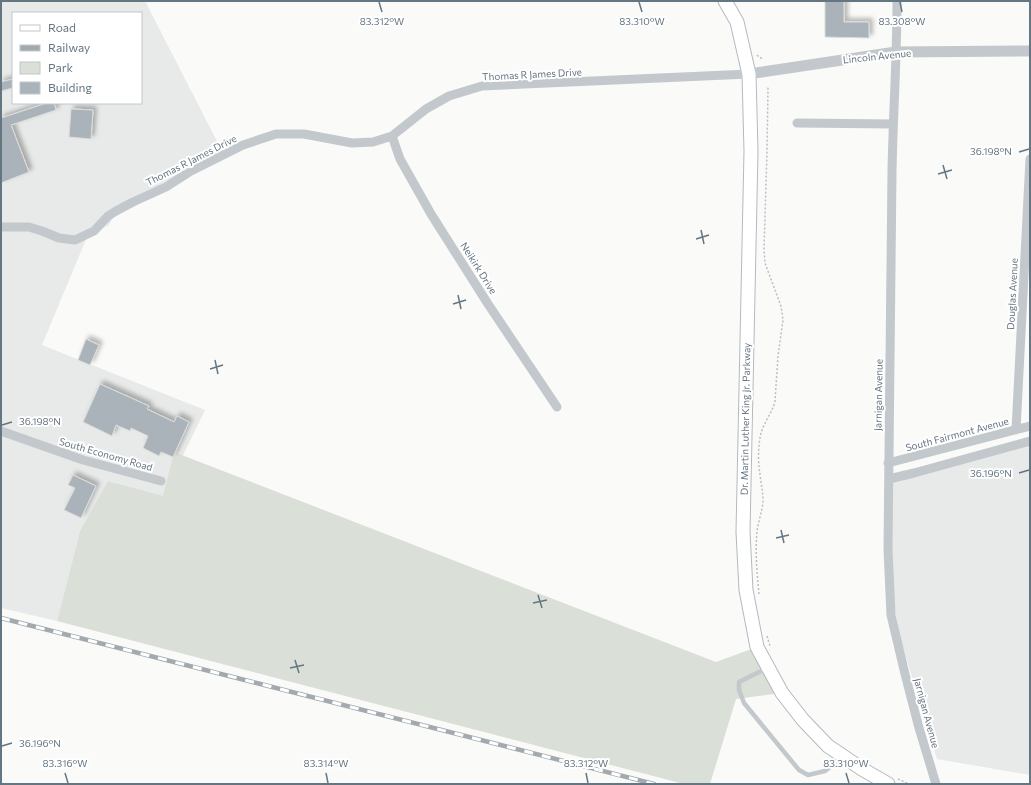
<svg xmlns="http://www.w3.org/2000/svg" width="1031" height="785" font-family="Commissioner,sans-serif">
	<style>
		.built { fill: #e8e9e9; fill-rule: evenodd }
		.green { fill: #dadfd7 }
		.building { fill: #aab3b9; stroke: #dcdcda; filter: url(#shadow) }
		.lines { fill: none; stroke-linecap: round; stroke-linejoin: round }
		.secondary-casing { stroke: #b3babf; stroke-width: 15 }
		.path { stroke: #bbbfc2; stroke-width: 1.5; stroke-dasharray: 2 2; stroke-linecap: butt }
		.service { stroke: #c3c8cc; stroke-width: 4.5 }
		.minor { stroke: #c3c8cc; stroke-width: 9 }
		.tertiary { stroke: #c3c8cc; stroke-width: 11 }
		.secondary { stroke: #fff; stroke-width: 13 }
		.rail-casing { stroke: #a2aab0; stroke-width: 4.5 }
		.rail { stroke: #fff; stroke-width: 3; stroke-dasharray: 9; stroke-linecap: butt }
		.ticks { fill: none; stroke: #657683; stroke-width: 1.5 }
		.labels { text-anchor: middle; stroke-width: 4; stroke-linejoin: round; paint-order: stroke }
		.street-label { font-size: 10px; fill: #657683; stroke: #fff }
		.ticks-label { font-size: 10px; text-anchor: middle; fill: #657683; stroke: #fff; stroke-width: 4; stroke-linejoin: round; paint-order: stroke }
	</style>
	<defs>
		<filter id="shadow"><feDropShadow dx="3.5" dy="-3.5" stdDeviation="2" flood-color="#0004"/></filter>
	</defs>
	<rect width="100%" height="100%" fill="#fafaf8"/>
	<path class="built" d="M1 1H145L222 151 119 208 109 225 87 237 42 345 205 410 163 497 109 481 80 531 57 621 1 608ZM13 13H141V103H13Z
		M1030 440V775L937 759 901 641 894 605 889 479Z"/>
	<path class="green" d="M174 452 716 662 757 647 782 693 736 699 710 784H684L57 621 80 531 108 481 163 496Z"/>
	<path class="building" d="M825 1H844V22H869V38L825 37Z
		M13 79V88L1 91V82Z
		M47 103H54L56 110 11 125 29 172 1 183V118Z
		M71 109 93 110 91 139 69 137Z
		M86 339 99 345 90 365 78 360Z
		M100 384 149 406 147 409 174 422 177 416 189 422 173 457 161 452 159 456 143 448 148 436 131 428 130 431 116 425 112 436 83 422Z
		M73 475 96 486 81 518 64 510 75 488 68 485Z"/>
	<g class="lines">
		<g class="secondary-casing">
			<path id="secondary" d="M725 1 737 22 749 74 751 151 743 532 746 590 757 647 782 693 803 720 828 746 862 769 888 784"/>
		</g>
		<path class="path" d="M757 55 759 57 763 59
			M759 594C757 573 755 552 757 532 758 522 762 512 763 502 763 492 761 484 760 474 758 463 758 449 760 438 762 424 772 414 775 401L778 356 783 320 781 306 765 263 764 250 767 151 768 87
			M767 636 770 646
			M898 779 909 784"/>
		<path class="service" d="M767 669 757 673 739 682V690L744 703 799 770 808 775 825 771 842 758"/>
		<path class="minor" d="M897 1C897 58 893 115 892 172L888 550 891 615 905 674 919 728 936 784
			M797 123 893 124
			M392 136 400 159 431 214 488 304 557 407
			M1 227H29L42 231 59 238 75 240 94 231 108 216 116 211 133 202 166 187 191 171 243 145 276 134H304L352 143 373 142 392 136 426 109 449 96 482 86 749 74
			M1016 430 1030 159
			M1 431 83 460 161 481
			M888 463 1030 426
			M889 479 914 473 1030 441"/>
		<path class="tertiary" d="M749 74 896 52 1030 51"/>
		<use href="#secondary" class="secondary"/>
		<g class="rail-casing">
			<path id="rail" d="M1 618 654 784"/>
		</g>
		<use href="#rail" class="rail"/>
	</g>
	<path class="ticks" d="M379 2 382 12M639 2 642 12M900 2 902 12M1019 152 1029 149M943 165 947 179M938 174 952 170M701 230 704 244M696 239 709 235M458 295 461 309M453 304 466 300M215 360 218 374M210 369 223 365M2 425 12 422M1019 473 1029 470M781 530 784 543M776 538 789 535M538 595 542 608M533 603 547 600M295 660 299 673M290 668 304 665M2 746 12 743M65 773 68 783M326 773 328 783M586 773 588 783M846 773 849 783"/>
	<g class="labels">
		<g class="street-label">
			<text transform="translate(877 56) rotate(-6)" y="4">Lincoln Avenue</text>
			<text transform="translate(532 74) rotate(-3)" y="4">Thomas R James Drive</text>
			<text transform="translate(191 160) rotate(-27)" y="4">Thomas R James Drive</text>
			<text transform="translate(479 268) rotate(58)" y="4">Neikirk Drive</text>
			<text transform="translate(1012 294) rotate(-87)" y="4">Douglas Avenue</text>
			<text transform="translate(878 395) rotate(-89)" y="4">Jarnigan Avenue</text>
			<text transform="translate(745 419) rotate(-89)" y="4">Dr. Martin Luther King Jr. Parkway</text>
			<text transform="translate(957 434) rotate(-15)" y="4">South Fairmont Avenue</text>
			<text transform="translate(106 454) rotate(16)" y="4">South Economy Road</text>
			<text transform="translate(927 713) rotate(75)" y="4">Jarnigan Avenue</text>
		</g>
	</g>
	<g class="ticks-label">
		<text x="382" y="25">83.312°W</text>
		<text x="642" y="25">83.310°W</text>
		<text x="902" y="25">83.308°W</text>
		<text x="991" y="155">36.198°N</text>
		<text x="40" y="425">36.198°N</text>
		<text x="991" y="477">36.196°N</text>
		<text x="40" y="747">36.196°N</text>
		<text x="65" y="767">83.316°W</text>
		<text x="326" y="767">83.314°W</text>
		<text x="586" y="767">83.312°W</text>
		<text x="846" y="767">83.310°W</text>
	</g>
	<rect width="1031" height="785" fill="none" stroke="#657683" stroke-width="4"/>
	<rect x="12" y="12" width="130" height="92" fill="#ffffff" stroke="#c1c8cd"/>
	<rect x="20" y="25" width="20" height="6" fill="#ffffff" stroke="#c1c8cd"/>
	<text x="48" y="32" font-size="12" fill="#657683">Road</text>
	<rect x="20" y="45" width="20" height="6" fill="#a2aab0" stroke="#c1c8cd"/>
	<text x="48" y="52" font-size="12" fill="#657683">Railway</text>
	<rect x="20" y="62" width="20" height="12" fill="#dadfd7" stroke="#c1c8cd"/>
	<text x="48" y="72" font-size="12" fill="#657683">Park</text>
	<rect x="20" y="82" width="20" height="12" fill="#aab3b9" stroke="#c1c8cd"/>
	<text x="48" y="92" font-size="12" fill="#657683">Building</text>
</svg>
